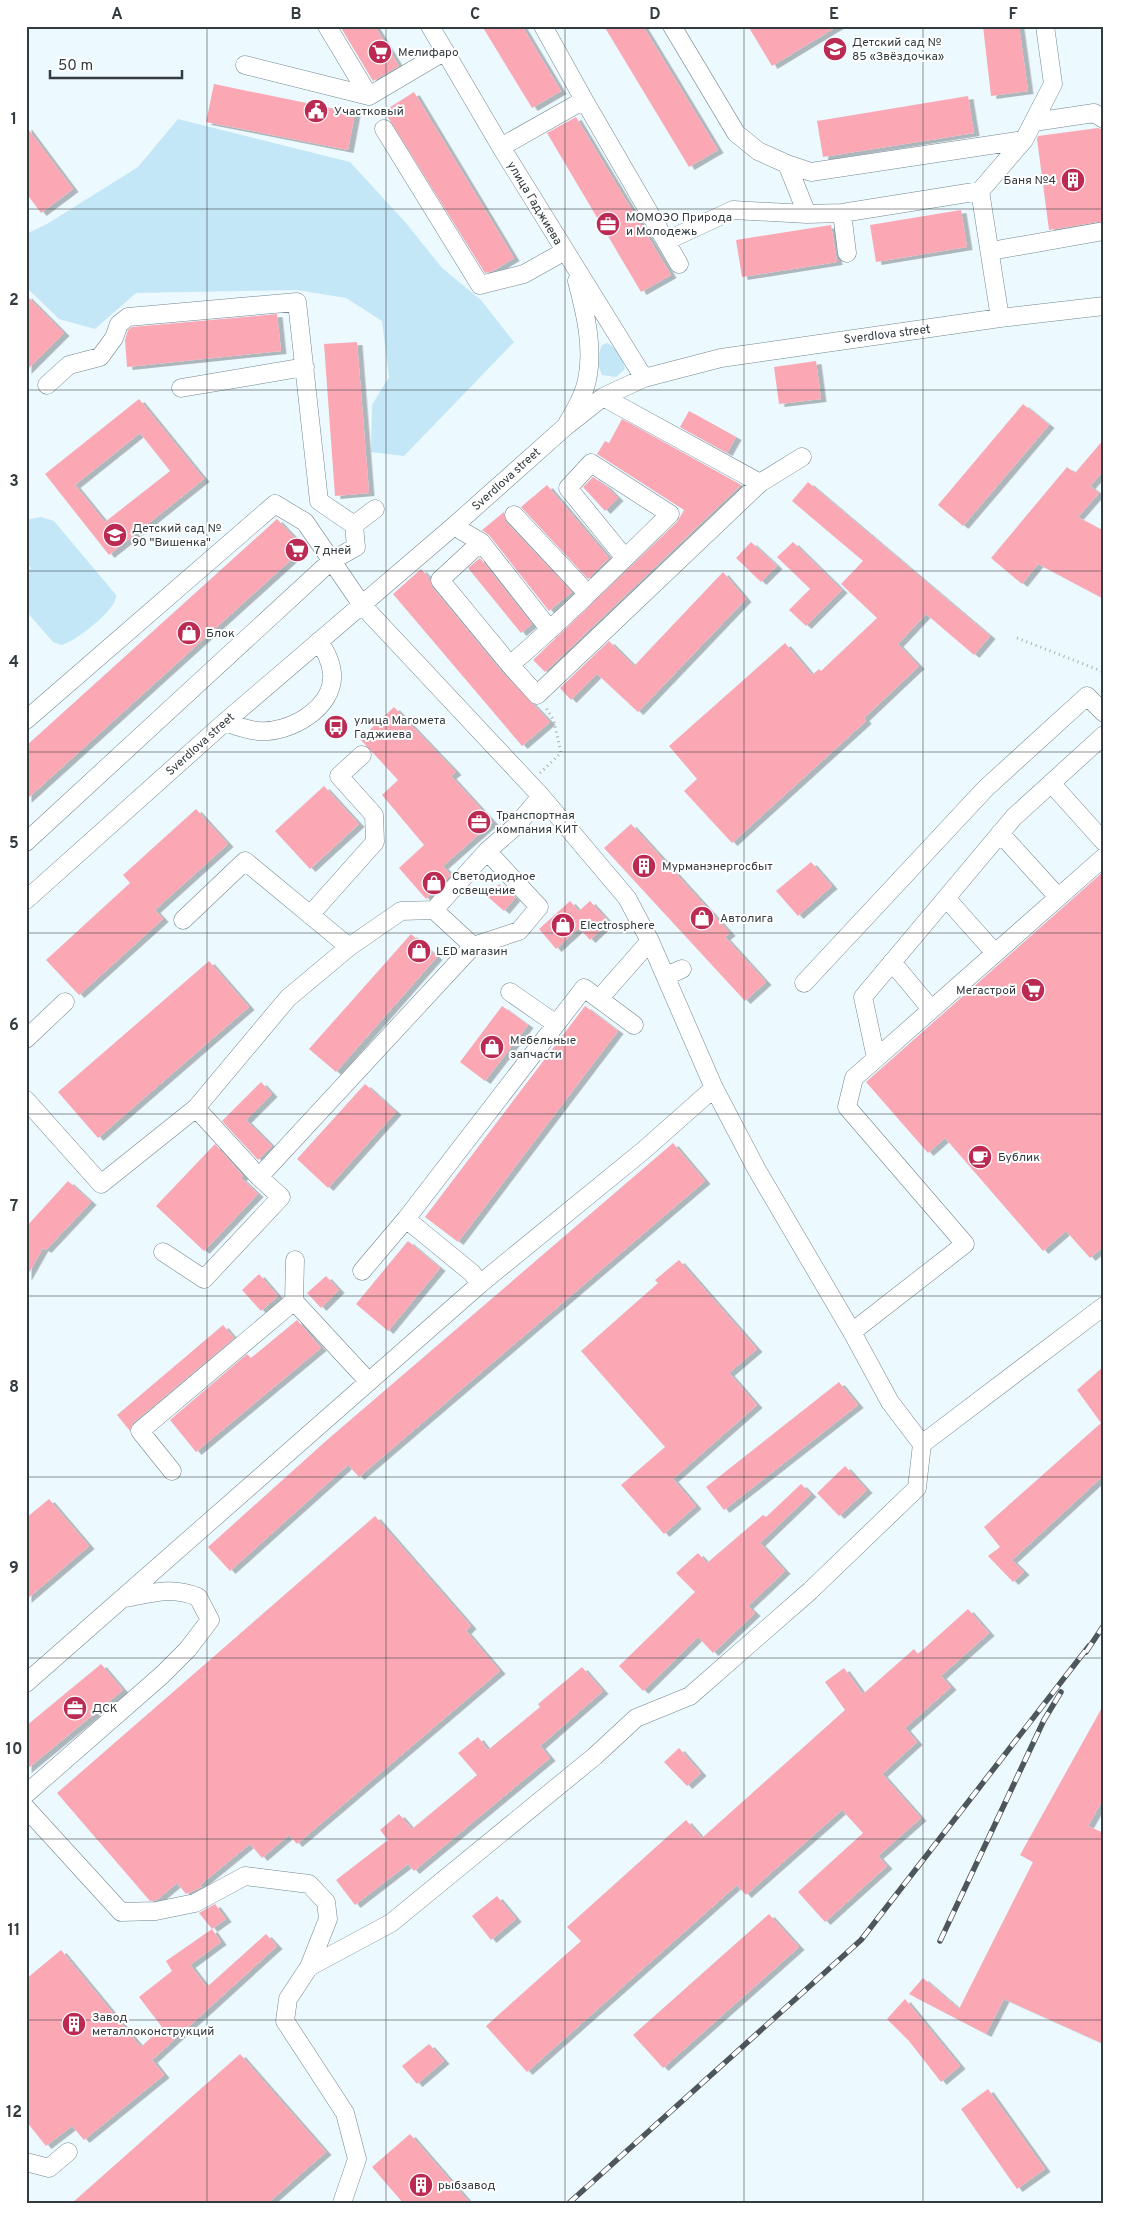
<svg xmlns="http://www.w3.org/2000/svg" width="1130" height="2229" font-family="Overpass,sans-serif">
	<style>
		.green { fill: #c4e7f7 }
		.building { fill: #fba8b4; fill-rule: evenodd; filter: url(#shadow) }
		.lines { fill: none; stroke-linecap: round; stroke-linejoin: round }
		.minor-casing { stroke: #73868f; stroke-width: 19 }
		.path { stroke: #a6b1b6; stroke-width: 3; stroke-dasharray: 1 4; stroke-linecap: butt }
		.minor { stroke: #fff; stroke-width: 18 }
		.rail-casing { stroke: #4d565a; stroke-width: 5.5 }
		.rail { stroke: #fff; stroke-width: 4; stroke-dasharray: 11; stroke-linecap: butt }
		.grid { fill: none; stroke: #333b3f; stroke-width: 1; stroke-opacity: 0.55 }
		.labels { text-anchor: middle; stroke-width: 4; stroke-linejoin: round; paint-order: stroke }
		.poi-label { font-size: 12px; fill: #333b3f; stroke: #fff; text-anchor: start }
		.street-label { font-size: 12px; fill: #333b3f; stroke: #fff }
		.neatline { fill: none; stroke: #333b3f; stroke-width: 2 }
		.grid-label { font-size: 16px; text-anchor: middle; font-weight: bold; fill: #333b3f }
	</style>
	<defs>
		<filter id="shadow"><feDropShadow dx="5.5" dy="3" stdDeviation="0" flood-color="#0004"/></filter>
	</defs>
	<rect width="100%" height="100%" fill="#ecf9ff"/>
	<path class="green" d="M178 119 350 162 406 223 442 268 481 300 514 342 404 456 371 452 372 405 389 377 382 321 346 298 297 290 136 293 95 329 59 319 26 287V234L47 224 138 167Z
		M607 343C617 348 623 358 625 369L616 377 602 375C597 364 597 356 602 345Z
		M41 517 54 521 116 595C118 609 75 642 61 645L53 642 26 611V572L31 568 26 563V520Z"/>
	<path class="building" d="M340 26H375L399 66 373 81Z
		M482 26H522L561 91 532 108Z
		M604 26H643L718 150 689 167Z
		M748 26H838L772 66Z
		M983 26H1019L1028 91 991 96Z
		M214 84 355 113 348 150 206 122Z
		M414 92 514 258 493 271 485 273 384 111Z
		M968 96 974 133 823 157 817 121Z
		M576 117 671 275 641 292 547 133Z
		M26 126 73 189 41 213 26 193Z
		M1098 128 1104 130V221L1049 230 1037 139 1038 136Z
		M961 210 967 247 876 262 870 225Z
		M831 225 837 262 742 277 736 240Z
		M26 295 64 333 26 371Z
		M277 314 281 351 127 367 125 340 128 330 132 327Z
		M357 342 369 493 335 496 324 344Z
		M816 361 821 399 779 404 774 367Z
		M139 399 204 479 109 555 45 474ZM140 433 170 471 105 522 75 485Z
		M1023 404 1049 425 963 526 938 505Z
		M689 411 736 437 727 453 680 427Z
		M622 419 741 485 545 672 533 660 677 522 684 510 597 454 605 441 609 443Z
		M1104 439V470L1090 486 1099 493 1078 517 1104 531V599L1038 564 1022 584 991 558 1067 467 1075 473Z
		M593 477 606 486 618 498 605 511 583 487Z
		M808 482 990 636 974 655 926 614 898 644 919 666 864 718 866 721 732 843 684 791 697 779 669 746 785 643 812 675 819 669 821 671 877 618 841 584 863 561 792 501Z
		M547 485 609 558 588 579 521 507Z
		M504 512 506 522 572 592 549 611 489 535 482 530Z
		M277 519 304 548 26 800V746Z
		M751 542 777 566 761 582 736 558Z
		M793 542 842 590 806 626 789 610 810 589 777 557Z
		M480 558 532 624 521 633 468 568Z
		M421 569 430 579 432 587 502 672 550 722 522 746 393 594Z
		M723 572 746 599 638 712 597 674 571 700 560 688 609 641 634 666Z
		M394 707 456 772 451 776 493 822 443 866 451 875 426 899 399 868 424 845 382 795 398 780 360 739Z
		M324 786 359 824 310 869 275 831Z
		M196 809 228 844 155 910 163 919 79 995 46 960 130 883 123 875Z
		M631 824 730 933 725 937 766 982 745 1001 604 848Z
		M811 862 832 886 798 916 776 891Z
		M1104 871V1246L1090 1258 1066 1231 1043 1251 945 1138 928 1153 866 1082Z
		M499 884 515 898 504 911 488 897Z
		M570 901 579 911 590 901 609 922 590 940 579 928 556 949 539 929Z
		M411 934 437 957 336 1072 309 1049Z
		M209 961 249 1007 98 1138 58 1092Z
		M502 1006 528 1025 485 1081 460 1062Z
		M585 1006 618 1031 458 1242 425 1217Z
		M261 1082 272 1094 246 1120 272 1146 258 1160 222 1121Z
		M365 1084 396 1112 328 1188 297 1159Z
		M673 1143 705 1181 359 1477 348 1465 230 1571 208 1547 327 1440Z
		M215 1144 243 1176 241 1178 258 1194 204 1251 156 1206Z
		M68 1181 91 1202 46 1250 43 1248 26 1278V1227Z
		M408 1241 440 1268 388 1331 356 1304Z
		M679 1260 757 1349 729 1373 757 1405 673 1479 696 1506 664 1534 621 1485 665 1447 581 1351 658 1283 655 1280Z
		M259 1274 278 1296 261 1311 242 1290Z
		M326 1276 339 1290 321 1308 307 1293Z
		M297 1320 321 1348 196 1452 170 1420 247 1354 251 1358Z
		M223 1325 234 1338 133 1423 130 1431 117 1415Z
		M1104 1366V1475L1012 1560 1024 1572 1013 1582 988 1556 1000 1547 984 1527 1101 1423 1077 1390Z
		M839 1382 858 1405 724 1510 706 1487Z
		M845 1466 867 1490 839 1516 817 1493Z
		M801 1484 811 1494 760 1543 785 1571 748 1606 755 1613 713 1653 698 1637 643 1691 619 1666 695 1592 676 1573 698 1553 707 1563 763 1515 766 1517Z
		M49 1499 89 1546 26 1600V1518Z
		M375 1516 471 1626 466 1631 500 1671 297 1844 289 1835 262 1858 250 1844 200 1885 202 1887 186 1894 177 1883 157 1900 150 1901 57 1793Z
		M968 1609 989 1633 941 1676 951 1687 905 1728 917 1742 882 1774 921 1818 878 1856 887 1866 825 1922 798 1892 863 1833 842 1810 746 1895 737 1885 527 2072 486 2026 581 1941 567 1927 686 1820 702 1838 845 1710 825 1682 844 1668 863 1694 914 1649 918 1654Z
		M101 1664 123 1690 26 1770V1726Z
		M582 1667 603 1691 540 1746 550 1758 414 1871 408 1864 355 1905 336 1880 388 1840 380 1830 399 1814 412 1829 477 1775 458 1753 478 1737 488 1750 540 1707 538 1704Z
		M1104 1704V1798L1088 1826 1104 1833V2044L1004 1999 986 2034 909 1994 923 1978 959 2009 1033 1862 1020 1855Z
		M679 1748 701 1773 687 1786 664 1762Z
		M497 1896 516 1919 491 1940 472 1916Z
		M215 1904 226 1919 212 1929 199 1913Z
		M769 1914 799 1947 663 2068 633 2035Z
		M212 1929 221 1942 190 1965 207 1987 266 1934 277 1946 152 2060 164 2075 84 2140 72 2126 46 2146 26 2121V1979L61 1950 141 2047 162 2027 139 1997 172 1971 166 1961Z
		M905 1999 960 2066 941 2082 909 2041 887 2019Z
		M429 2044 444 2061 417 2084 402 2066Z
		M240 2054 326 2152 268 2203H72Z
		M988 2089 1045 2169 1017 2189 961 2109Z
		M410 2134 470 2203H403L372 2167Z"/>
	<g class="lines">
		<g class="minor-casing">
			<path id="minor" d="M327 26 369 96
				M430 26 501 147 644 378
				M543 26 584 100 679 264
				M672 26 736 133 758 151 787 164 811 172 1024 140
				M245 65 369 96 445 51
				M1034 122 1094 113 1104 119
				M384 129 480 285 524 274 565 251
				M501 147 584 100
				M787 164 807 214
				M842 213 847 253
				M666 241 733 210 807 214 842 213 980 191
				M991 251 1104 231
				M1000 318 980 191 1024 140 1053 84 1045 26
				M181 388 305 367
				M603 397 760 483
				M568 422C576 409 584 395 587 380 594 348 585 311 577 281
				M514 515 588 594
				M354 525 375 509
				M455 525 462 531 481 542 550 630
				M481 542 440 580 510 665C566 617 618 565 670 514L591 463 568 488 625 558
				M510 665 537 695 760 483 802 457
				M26 720 275 504 305 522 362 605 541 796 627 898 650 941 714 1088 757 1170 852 1332 890 1402 922 1444 917 1488 810 1591 690 1696 636 1718 595 1756 391 1923 309 1967 288 1999 285 2021 345 2113 357 2159 342 2203
				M225 722C236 726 247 730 258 731 289 734 335 708 332 673 331 661 325 651 319 641
				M1051 783 1104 842
				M1000 833 1058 897
				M26 842 331 561 356 547 354 525 319 501 297 302 128 317 119 324 114 338 100 357 69 365 47 385
				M946 898 995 953
				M26 900 225 722 455 525 565 427 603 397 644 378 721 358 1000 318 1104 306
				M310 915 375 842 374 815 339 776 362 755
				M183 920 245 861 349 947
				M473 946 519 931 539 907 487 851
				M892 962 931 1009
				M666 976 682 969
				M804 983 986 788 1087 696 1104 713
				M510 992 556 1024
				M634 1025 599 999 650 941
				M26 1039 65 1002
				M876 1058 863 997 1014 817 1104 735
				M26 1100 101 1184 196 1108 259 1177 473 946 434 910 487 851 517 825 541 796
				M196 1108 288 998 349 947 401 911 434 910
				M406 1219 472 1273 480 1284
				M163 1252 204 1279 281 1197 259 1177
				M295 1260 294 1301 369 1382
				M362 1271 406 1219 584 988 599 999
				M852 1332 965 1244 847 1107 854 1078 1104 857
				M922 1444 1104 1306
				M172 1471 140 1431 294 1301
				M26 1683 480 1284 644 1150 714 1088
				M26 1794 162 1675 188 1649 210 1620 198 1597C172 1586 152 1593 125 1598
				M26 1808 121 1912 156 1911 195 1903 245 1876 309 1884 326 1902 328 1919 309 1967
				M26 2162 49 2168 68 2152"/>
		</g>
		<path class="path" d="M1017 638 1104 672
			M540 773 561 753 554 721 546 708"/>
		<use href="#minor" class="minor"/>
		<g class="rail-casing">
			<path id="rail" d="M1086 1652 1104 1625
				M940 1941 1044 1720 1061 1692
				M569 2203 861 1940 1089 1646"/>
		</g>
		<use href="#rail" class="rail"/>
	</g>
	<path class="grid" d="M207 26V2203M386 26V2203M565 26V2203M744 26V2203M923 26V2203M26 209H1104M26 390H1104M26 571H1104M26 752H1104M26 933H1104M26 1114H1104M26 1296H1104M26 1477H1104M26 1658H1104M26 1839H1104M26 2020H1104"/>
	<defs>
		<g id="school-disc" transform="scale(1.25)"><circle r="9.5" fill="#ba2a53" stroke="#fff"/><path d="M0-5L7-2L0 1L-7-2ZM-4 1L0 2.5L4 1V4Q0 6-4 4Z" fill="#fff"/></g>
		<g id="supermarket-disc" transform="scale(1.25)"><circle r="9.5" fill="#ba2a53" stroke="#fff"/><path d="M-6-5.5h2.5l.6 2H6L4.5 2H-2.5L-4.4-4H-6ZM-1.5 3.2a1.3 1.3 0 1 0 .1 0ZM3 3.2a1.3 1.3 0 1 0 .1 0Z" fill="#fff"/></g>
		<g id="civic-disc" transform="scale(1.25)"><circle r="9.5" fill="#ba2a53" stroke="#fff"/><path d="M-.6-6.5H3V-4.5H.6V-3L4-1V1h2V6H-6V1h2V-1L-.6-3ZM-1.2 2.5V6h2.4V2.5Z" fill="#fff"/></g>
		<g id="building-disc" transform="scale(1.25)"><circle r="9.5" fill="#ba2a53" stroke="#fff"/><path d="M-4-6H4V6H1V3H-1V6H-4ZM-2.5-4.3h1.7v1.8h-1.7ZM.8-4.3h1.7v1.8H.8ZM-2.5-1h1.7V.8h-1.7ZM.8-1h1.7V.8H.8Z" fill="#fff"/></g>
		<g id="office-disc" transform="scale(1.25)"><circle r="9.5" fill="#ba2a53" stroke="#fff"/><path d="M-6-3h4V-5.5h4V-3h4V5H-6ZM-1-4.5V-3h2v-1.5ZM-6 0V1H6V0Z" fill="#fff"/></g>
		<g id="shop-disc" transform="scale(1.25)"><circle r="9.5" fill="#ba2a53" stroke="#fff"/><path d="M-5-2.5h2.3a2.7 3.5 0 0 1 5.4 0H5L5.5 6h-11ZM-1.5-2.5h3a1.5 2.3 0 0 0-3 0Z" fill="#fff"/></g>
		<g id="bus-disc" transform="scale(1.25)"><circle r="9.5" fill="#ba2a53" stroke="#fff"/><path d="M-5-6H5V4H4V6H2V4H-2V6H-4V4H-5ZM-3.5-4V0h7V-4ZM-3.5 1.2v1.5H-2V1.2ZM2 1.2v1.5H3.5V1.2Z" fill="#fff"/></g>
		<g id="cafe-disc" transform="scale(1.25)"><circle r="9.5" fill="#ba2a53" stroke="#fff"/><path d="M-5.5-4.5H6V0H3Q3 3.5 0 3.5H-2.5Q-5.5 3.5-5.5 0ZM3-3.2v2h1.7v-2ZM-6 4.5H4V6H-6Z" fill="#fff"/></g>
	</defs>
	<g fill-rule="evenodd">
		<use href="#school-disc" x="835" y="49"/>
		<use href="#supermarket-disc" x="380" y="52"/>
		<use href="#civic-disc" x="316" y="111"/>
		<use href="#building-disc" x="1073" y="180"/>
		<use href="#office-disc" x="608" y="224"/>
		<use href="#school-disc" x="115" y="535"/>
		<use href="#supermarket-disc" x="297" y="550"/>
		<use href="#shop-disc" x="189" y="633"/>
		<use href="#bus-disc" x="336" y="727"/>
		<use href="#office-disc" x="479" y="822"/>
		<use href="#building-disc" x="644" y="866"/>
		<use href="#shop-disc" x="434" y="883"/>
		<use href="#shop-disc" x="702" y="918"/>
		<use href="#shop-disc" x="563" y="925"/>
		<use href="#shop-disc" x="419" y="951"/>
		<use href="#supermarket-disc" x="1033" y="990"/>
		<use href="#shop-disc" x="492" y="1047"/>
		<use href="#cafe-disc" x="980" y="1157"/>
		<use href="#office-disc" x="75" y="1708"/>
		<use href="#building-disc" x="74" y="2024"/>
		<use href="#building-disc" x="421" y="2185"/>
	</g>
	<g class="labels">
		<g class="poi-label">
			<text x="852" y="46">Детский сад №<tspan x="852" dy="14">85 «Звёздочка»</tspan></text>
			<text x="398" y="56">Мелифаро</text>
			<text x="334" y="115">Участковый</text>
			<text x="1056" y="184" text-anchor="end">Баня №4</text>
			<text x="626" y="221">МОМОЭО Природа<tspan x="626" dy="14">и Молодежь</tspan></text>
			<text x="132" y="532">Детский сад №<tspan x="132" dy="14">90 "Вишенка"</tspan></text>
			<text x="314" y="554">7 дней</text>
			<text x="206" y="637">Блок</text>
			<text x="354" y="724">улица Магомета<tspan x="354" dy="14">Гаджиева</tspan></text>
			<text x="496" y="819">Транспортная<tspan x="496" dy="14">компания КИТ</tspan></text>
			<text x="662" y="870">Мурманэнергосбыт</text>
			<text x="452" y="880">Светодиодное<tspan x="452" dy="14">освещение</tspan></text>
			<text x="720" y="922">Автолига</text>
			<text x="580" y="929">Electrosphere</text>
			<text x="436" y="955">LED магазин</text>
			<text x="1016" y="994" text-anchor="end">Мегастрой</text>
			<text x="510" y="1044">Мебельные<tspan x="510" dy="14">запчасти</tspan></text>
			<text x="998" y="1161">Бублик</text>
			<text x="92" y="1712">ДСК</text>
			<text x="92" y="2021">Завод<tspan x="92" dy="14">металлоконструкций</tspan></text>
			<text x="438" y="2189">рыбзавод</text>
		</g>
		<g class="street-label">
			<text transform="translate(535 203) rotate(59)" y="4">улица Гаджиева</text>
			<text transform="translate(887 334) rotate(-7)" y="4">Sverdlova street</text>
			<text transform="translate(506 479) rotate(-42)" y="4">Sverdlova street</text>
			<text transform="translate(200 744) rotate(-42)" y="4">Sverdlova street</text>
		</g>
	</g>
	<rect width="1130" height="2229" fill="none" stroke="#ffffff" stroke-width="55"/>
	<path d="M50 70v8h132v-8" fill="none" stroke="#333b3f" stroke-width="2.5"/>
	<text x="58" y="70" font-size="15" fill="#333b3f" stroke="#ffffff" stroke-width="4" paint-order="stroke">50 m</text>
	<rect x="28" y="28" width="1074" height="2174" class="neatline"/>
	<g class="grid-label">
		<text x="117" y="19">A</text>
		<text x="296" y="19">B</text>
		<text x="475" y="19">C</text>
		<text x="655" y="19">D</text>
		<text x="834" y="19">E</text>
		<text x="1013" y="19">F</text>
		<text x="14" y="124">1</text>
		<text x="14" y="305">2</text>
		<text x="14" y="486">3</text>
		<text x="14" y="667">4</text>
		<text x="14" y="848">5</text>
		<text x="14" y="1030">6</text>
		<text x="14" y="1211">7</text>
		<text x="14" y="1392">8</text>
		<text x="14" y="1573">9</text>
		<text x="14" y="1754">10</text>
		<text x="14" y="1935">11</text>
		<text x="14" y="2117">12</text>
	</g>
</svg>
